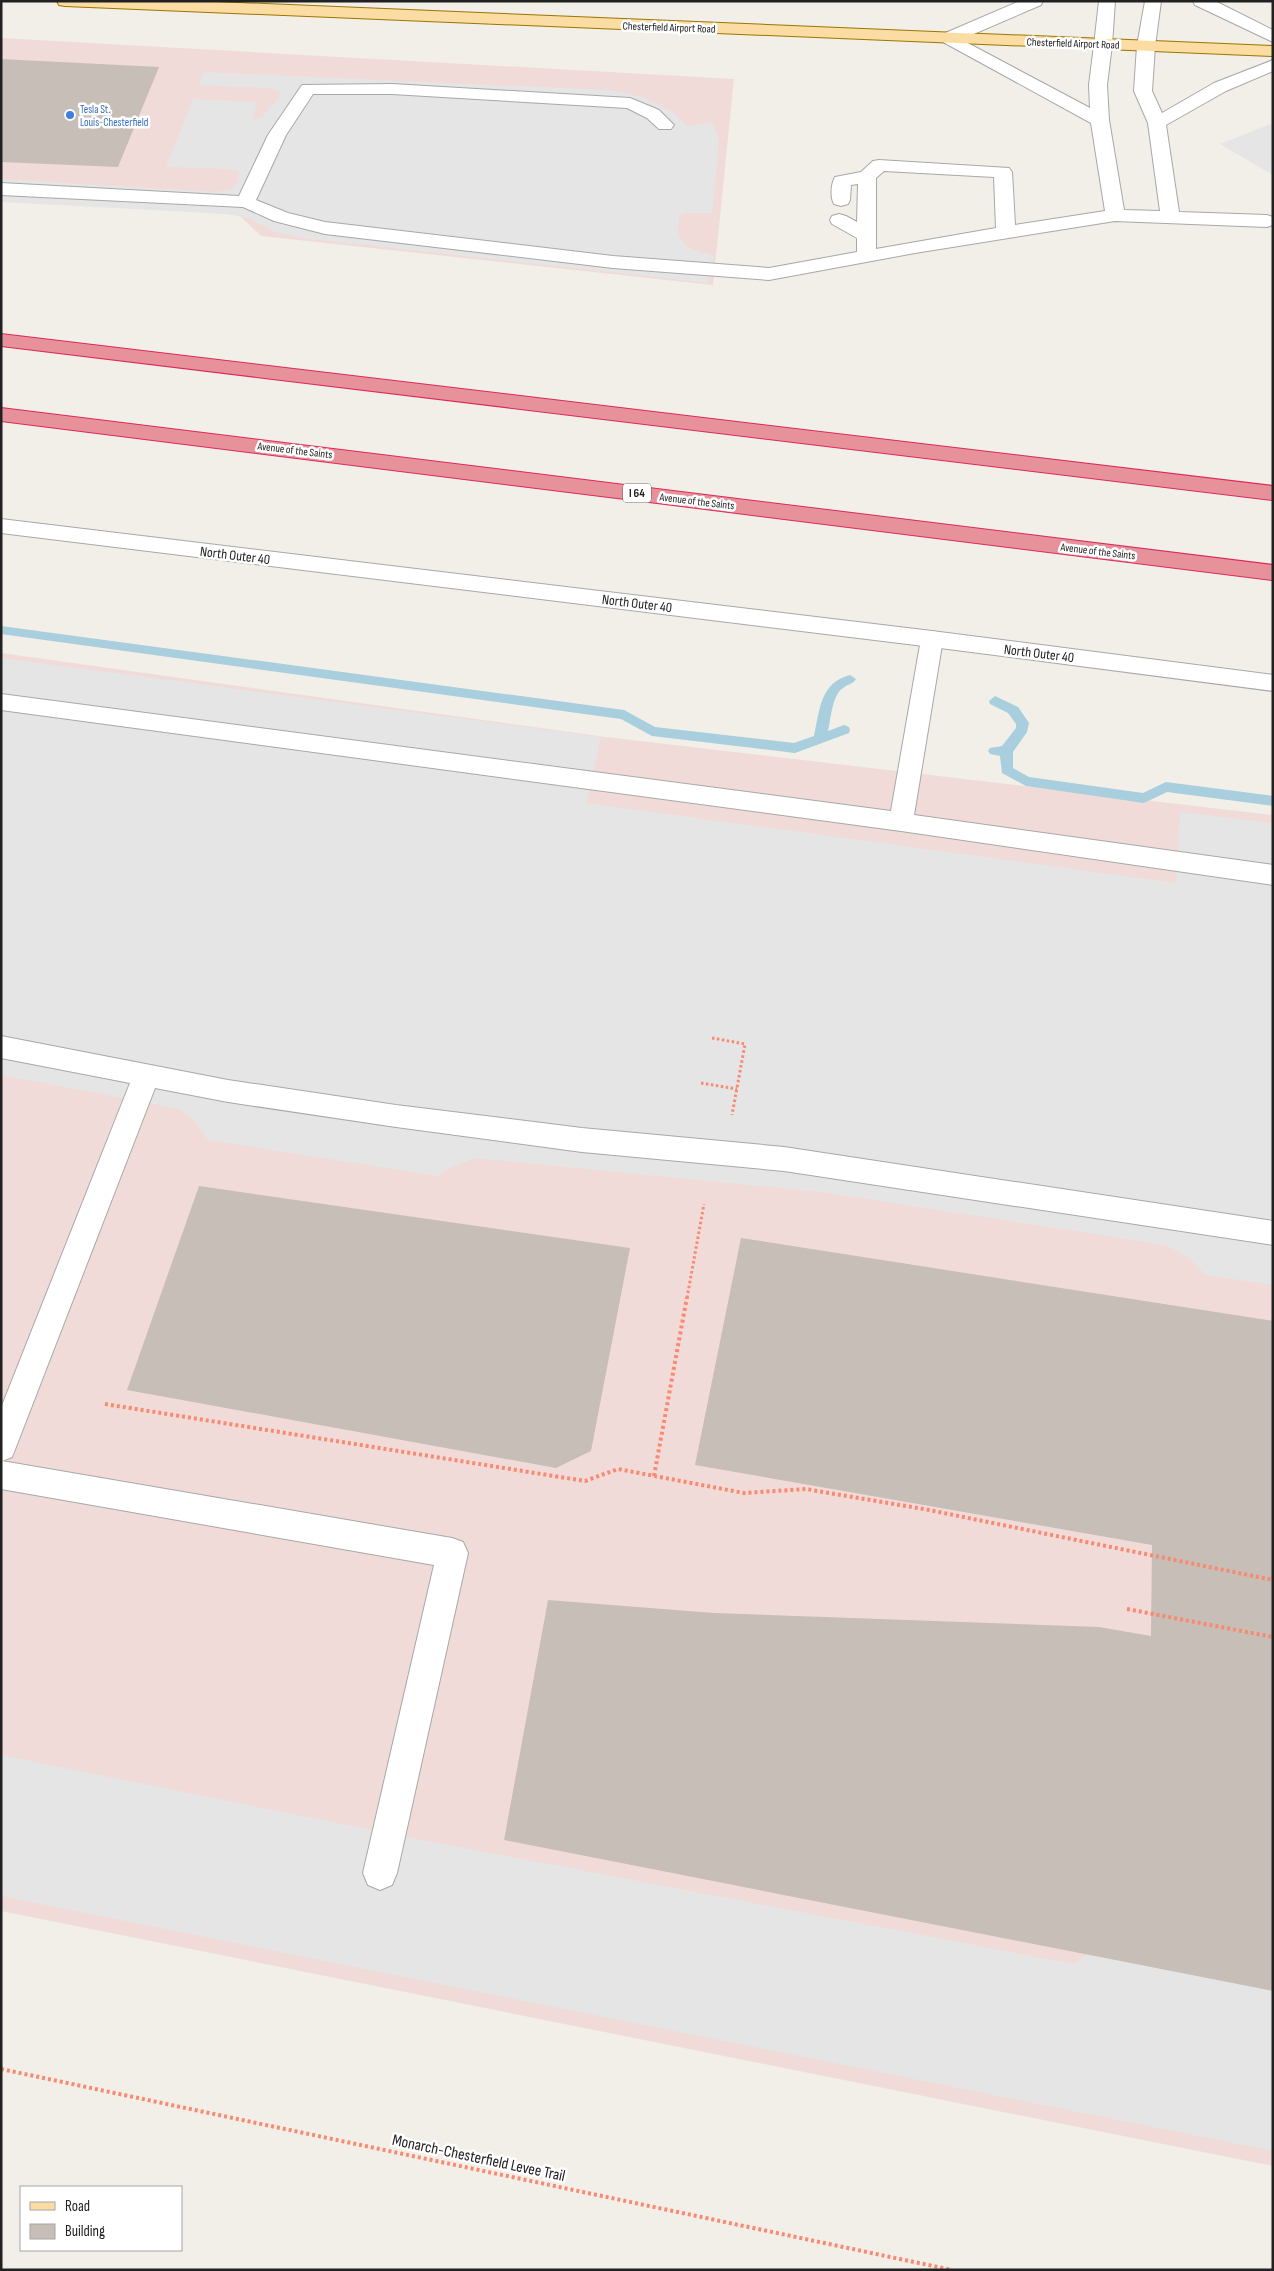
<svg xmlns="http://www.w3.org/2000/svg" width="1274" height="2271" font-family="'Sofia Sans Condensed',sans-serif">
	<style>
		.commercial { fill: #f1dbd8 }
		.parking { fill: #e5e5e5 }
		.lines { fill: none; stroke-linecap: round; stroke-linejoin: round }
		.stream { fill: #a9cede; fill-rule: evenodd }
		.building { fill: #c6beb7 }
		.service-casing { stroke: #a8a8a8; stroke-width: 2 }
		.minor-casing { stroke: #a8a8a8; stroke-width: 2 }
		.tertiary-casing { stroke: #a8a8a8; stroke-width: 2 }
		.primary-casing { stroke: #9d7501; stroke-width: 2 }
		.motorway-casing { stroke: #db2a59; stroke-width: 2 }
		.path-far1 { stroke: #f98971; stroke-width: 3; stroke-dasharray: 2.5 2.5; stroke-linecap: butt }
		.path { stroke: #f98971; stroke-width: 4; stroke-dasharray: 3 3; stroke-linecap: butt }
		.service { fill: #fff; fill-rule: evenodd }
		.minor { fill: #fff; fill-rule: evenodd }
		.tertiary { fill: #fff; fill-rule: evenodd }
		.primary { fill: #fbdca3; fill-rule: evenodd }
		.motorway { fill: #e7919b; fill-rule: evenodd }
		.shop-dot { fill: #3f7fe0; stroke: #fff; stroke-width: 2 }
		.labels { text-anchor: middle; stroke-width: 5; stroke-linejoin: round; paint-order: stroke }
		.far-street-label { font-size: 11px; fill: #212121; stroke: #fff }
		.far-shop-label { font-size: 11px; fill: #366cbe; stroke: #fff; text-anchor: start }
		.shield { fill: #fff; stroke: #646464; stroke-width: 1 }
		.shield-label { font-size: 12px; font-weight: bold; fill: #212121 }
		.street-label { font-size: 14px; fill: #212121; stroke: #fff }
		.near-street-label { font-size: 16px; fill: #212121; stroke: #fff }
	</style>
	<rect width="100%" height="100%" fill="#f1efe8"/>
	<path class="commercial" d="M1 38 734 79 713 285 261 236 239 215 1 198Z
		M1 653 606 737 1273 815V2166L1 1911Z"/>
	<path class="parking" d="M204 72 607 90 644 97 674 113 687 126 712 122 719 140 712 213H682L679 219 678 231 679 237 685 245 694 250 714 256 708 283 303 238 276 232 250 219 228 214 1 202V179L217 192 231 189 239 181V172L227 169 166 167 193 99 257 102 253 118 256 119 261 118 269 108 279 99 280 92 270 88 199 85Z
		M1273 123V175L1220 144Z
		M1 658 601 737 586 803 1176 883 1180 812 1273 823V1285L1206 1275 1189 1258 1166 1245 821 1192 475 1158 447 1169 438 1176 208 1140 195 1121 180 1109 1 1075Z
		M1 1755 391 1834 1074 1964 1110 1939 1273 1970V2151L1 1896Z"/>
	<g class="lines">
		<path class="stream" d="M1 626 624 710 655 727 794 743 814 736C820 709 820 683 850 675L856 679C853 684 848 684 843 688 832 695 831 719 828 731L844 725 849 727 850 730 849 733 795 753 652 736 621 719 1 634Z
			M995 696 1018 707 1029 723 1027 732 1013 752V768L1029 777 1143 793 1166 782 1273 796V806L1167 792 1144 803 1026 786 1002 773 1000 756 990 754 988 751 990 748 1002 746 1016 728V724L1008 713 990 704 989 701Z"/>
	</g>
	<path class="building" d="M1 59 159 67 118 167 1 162Z
		M199 1186 630 1248 591 1451 556 1468 127 1390Z
		M741 1238 1273 1321V1991L504 1840 548 1600 714 1613 1099 1627 1151 1636 1152 1545 695 1465Z"/>
	<g class="lines">
		<g class="service-casing">
			<path id="service" d="M949 33 1090 108 1089 85 1094 45 1097 41H1109L1112 45 1107 85 1109 120 1124 210 1160 211 1148 123 1134 91 1137 46 1140 42H1152L1155 46 1152 91 1162 113 1214 83 1273 60V71L1226 91 1166 125 1179 212 1267 215 1273 217V225L1267 227 1115 221 915 253 769 280 613 268 325 234 274 221 243 207 1 195V183L239 196 268 135 302 85 392 84 630 98 659 110 674 125 671 129H659L647 118 627 108 392 94H313L286 135 256 200 288 213 325 222 613 256 769 268 857 252V238L832 224 830 220 832 216 839 214 846 216 857 222 858 184 851 185 850 200 848 204 841 206 834 204C830 197 831 184 835 177L861 172 873 161 879 160 1009 168 1012 172 1015 225 1105 211 1091 123 943 42 940 38 943 34ZM884 171 994 177 996 228 876 249V178Z
				M932 631 940 633 943 639 914 815 1273 865V885L901 831 1 710V694L891 811 921 639 924 633Z
				M1 1036 228 1080 396 1105 582 1128 784 1147 1273 1221V1245L784 1171 582 1152 396 1127 228 1102 155 1088 16 1447 12 1457 2 1461 452 1538 463 1542 468 1553 397 1873 392 1885 380 1890 368 1885 363 1873 434 1565 1 1489V1408L130 1083 1 1058Z"/>
		</g>
		<g class="minor-casing">
			<path id="minor" d="M1020 1H1043L1041 5 955 42H943L940 38 943 34Z
				M1099 1H1115L1112 45 1109 49H1097L1094 45Z
				M1145 1H1161L1155 46 1152 50H1140L1137 46Z
				M1193 1H1215L1273 30V42L1195 5Z"/>
		</g>
		<g class="tertiary-casing">
			<path id="tertiary" d="M1 519 932 631 1273 675V691L932 647 1 533Z"/>
		</g>
		<g class="primary-casing">
			<path id="primary" d="M57 1H192L1273 46V56L65 6 59 5Z"/>
		</g>
		<g class="motorway-casing">
			<path id="motorway" d="M1 334 1273 486V500L1 346Z
				M1 408 1273 565V580L1 421Z"/>
		</g>
		<path class="path-far1" d="M712 1038 745 1044 732 1115
			M701 1083 737 1089
			M687 1298 704 1204"/>
		<path class="path" d="M105 1404 585 1481 618 1469 744 1493 806 1489 929 1510 1273 1580
			M654 1476 687 1297
			M1127 1609 1273 1637
			M1 2069 952 2270"/>
		<use href="#service" class="service"/>
		<use href="#minor" class="minor"/>
		<use href="#tertiary" class="tertiary"/>
		<use href="#primary" class="primary"/>
		<use href="#motorway" class="motorway"/>
	</g>
	<circle class="shop-dot" cx="70" cy="115" r="5"/>
	<g class="labels">
		<g class="far-street-label">
			<text transform="translate(669 27) rotate(2)" y="4">Chesterfield Airport Road</text>
			<text transform="translate(1073 43) rotate(2)" y="4">Chesterfield Airport Road</text>
			<text transform="translate(295 450) rotate(7)" y="4">Avenue of the Saints</text>
			<text transform="translate(697 501) rotate(7)" y="4">Avenue of the Saints</text>
			<text transform="translate(1098 551) rotate(7)" y="4">Avenue of the Saints</text>
		</g>
		<g class="far-shop-label">
			<text x="80" y="113">Tesla St.<tspan x="80" dy="13">Louis-Chesterfield</tspan></text>
		</g>
		<rect class="shield" x="623" y="483.5" width="28" height="19" rx="4"/>
		<g class="shield-label">
			<text x="637" y="497">I 64</text>
		</g>
		<g class="street-label">
			<text transform="translate(235 555) rotate(7)" y="5">North Outer 40</text>
			<text transform="translate(637 603) rotate(7)" y="5">North Outer 40</text>
			<text transform="translate(1039 653) rotate(7)" y="5">North Outer 40</text>
		</g>
		<g class="near-street-label">
			<text transform="translate(479 2157) rotate(12)" y="6">Monarch-Chesterfield Levee Trail</text>
		</g>
	</g>
	<rect width="1274" height="2271" fill="none" stroke="#212121" stroke-width="5"/>
	<rect x="20" y="2186" width="162" height="65" fill="#ffffff" stroke="#a6a6a6"/>
	<rect x="30" y="2202" width="25" height="8" fill="#fbdca3" stroke="#a6a6a6"/>
	<text x="65" y="2211" font-size="15" fill="#212121">Road</text>
	<rect x="30" y="2224" width="25" height="15" fill="#c6beb7" stroke="#a6a6a6"/>
	<text x="65" y="2236" font-size="15" fill="#212121">Building</text>
</svg>
